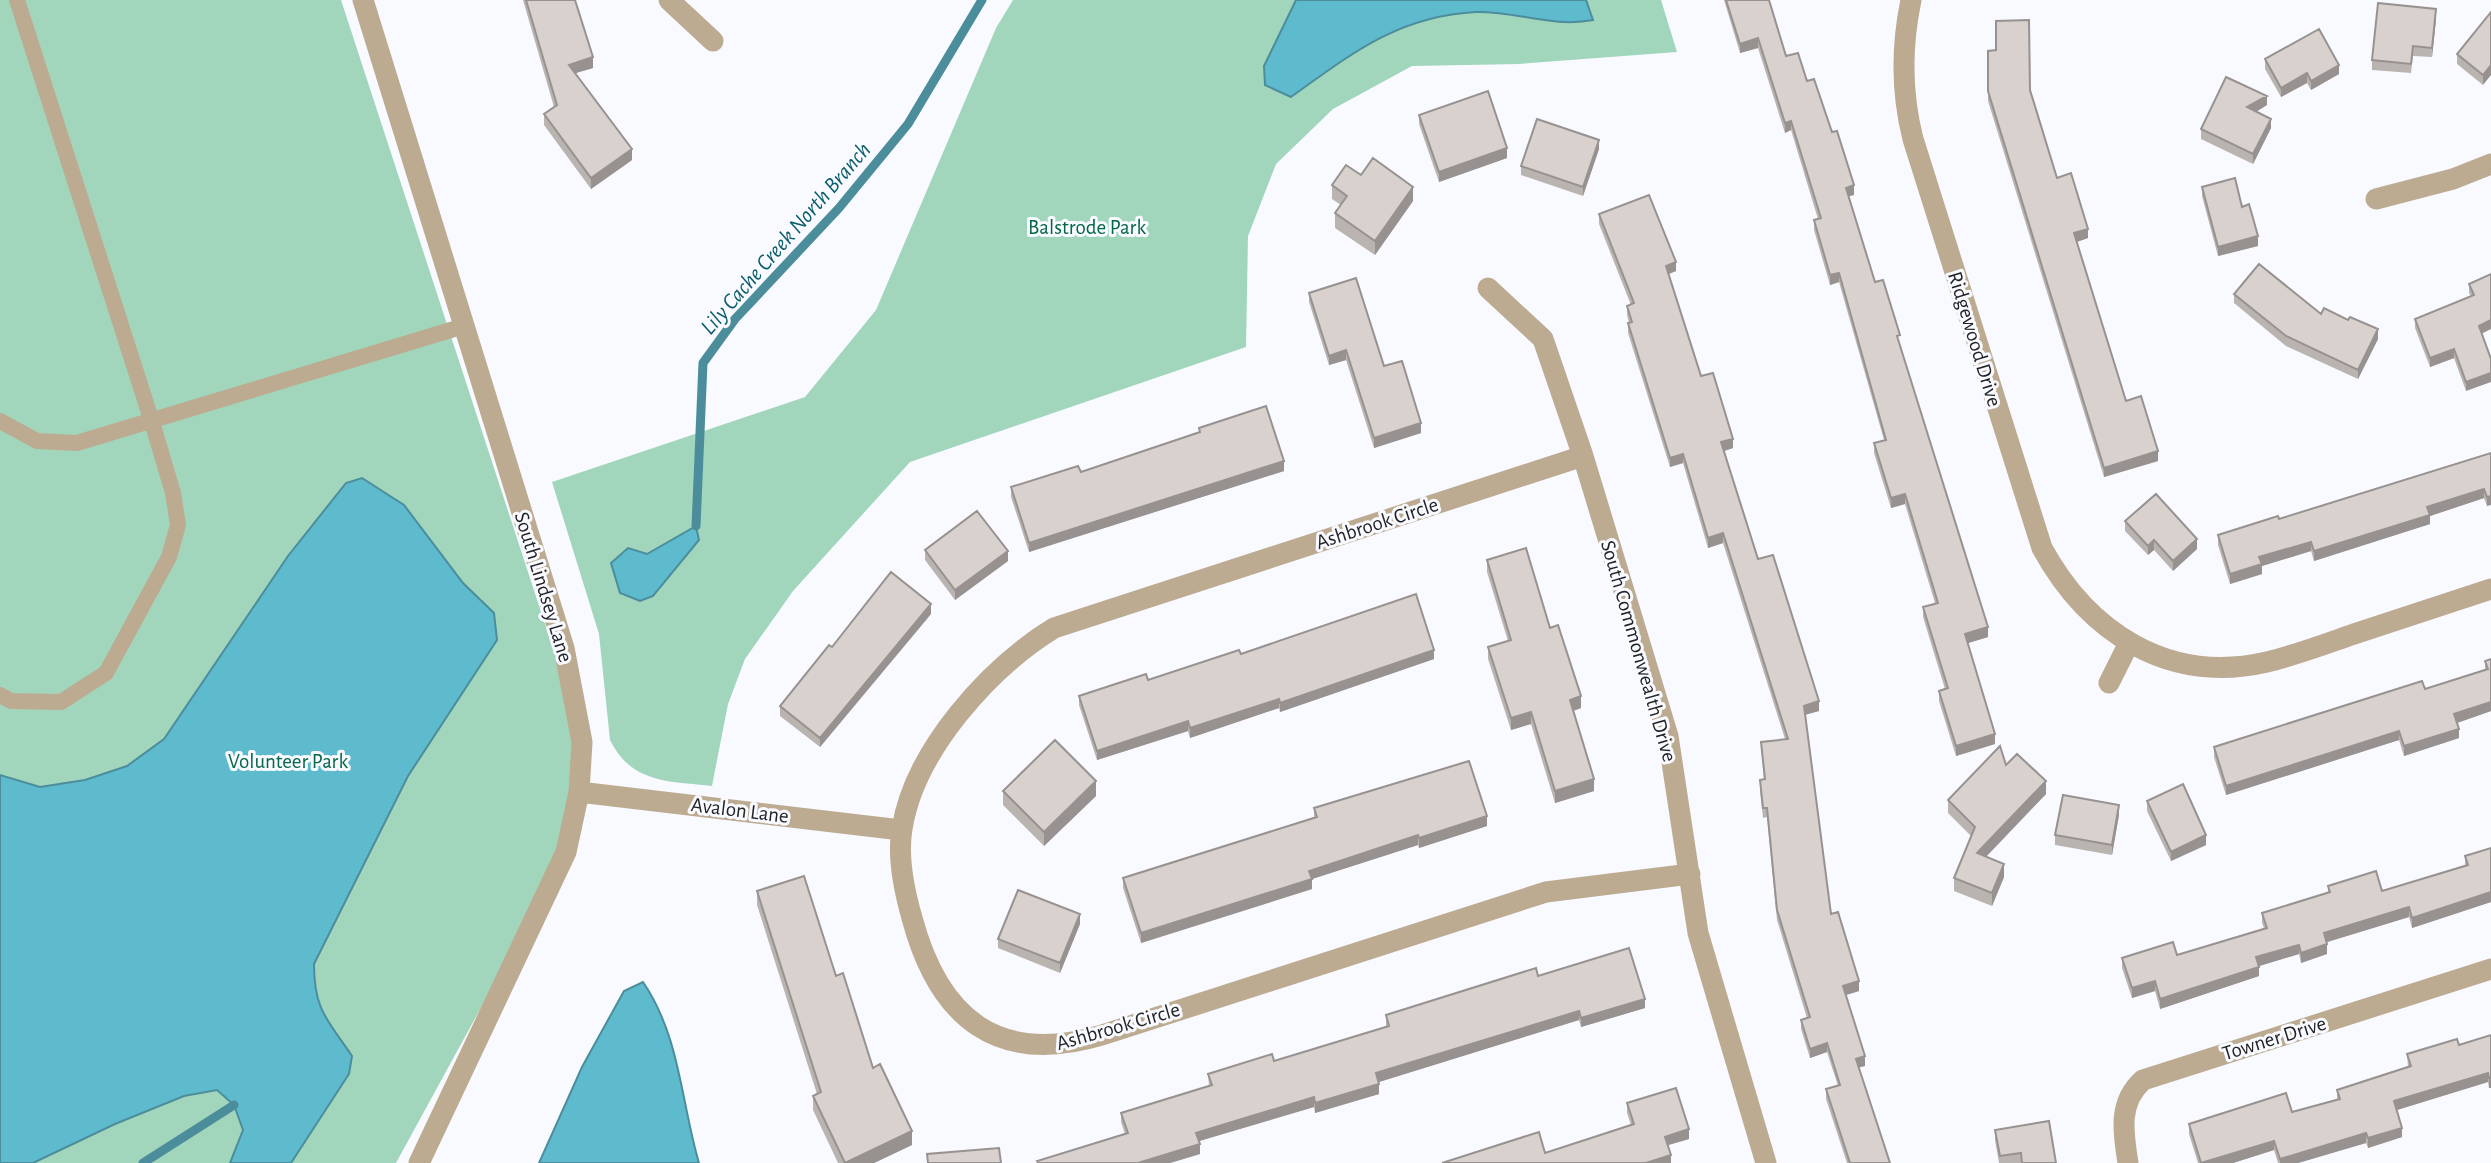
<svg xmlns="http://www.w3.org/2000/svg" width="2491" height="1163" font-family="'Alegreya Sans',sans-serif">
	<style>
		.green { fill: #a2d6bc }
		.water { fill: #5ebacd; stroke: #4c8d9b; stroke-width: 2 }
		.lines { fill: none; stroke-linecap: round; stroke-linejoin: round }
		.stream { stroke: #4c8d9b; stroke-width: 9 }
		.service { stroke: #bcab91; stroke-width: 16 }
		.minor { stroke: #bcab91; stroke-width: 21 }
		.wall { fill: #bab4b1 }
		.shaded-wall { fill: #979290 }
		.building { fill: #d8d1ce; stroke: #979290; stroke-width: 2 }
		.labels { text-anchor: middle; stroke-width: 6; stroke-linejoin: round; paint-order: stroke }
		.park-label { font-size: 21px; fill: #056746; stroke: #f8faff }
		.street-label { font-size: 21px; fill: #222325; stroke: #f8faff }
		.water-label { font-size: 23px; font-style: italic; fill: #0c5d6a; stroke: #f8faff }
	</style>
	<rect width="100%" height="100%" fill="#f8faff"/>
	<path class="green" d="M0 0H341L580 731 566 852 396 1163H0Z
		M1013 0H1661L1677 52 1519 64 1412 66 1333 109 1276 164 1248 236 1246 347 910 462 793 591 745 659 728 704 712 786C669 781 632 784 610 740L599 634 552 482 805 397 876 310 996 28Z"/>
	<path class="water" d="M1296 0H1586L1593 20C1553 28 1516 11 1476 12 1398 16 1351 54 1291 97L1265 85 1264 66Z
		M362 478 404 505 463 583 494 613 497 640 408 776 314 964C314 1010 327 1019 352 1056L349 1074 291 1163H230L243 1130 234 1105 217 1090 184 1096 115 1124 33 1163H0V775L40 787 85 780 127 766 164 739 288 556 346 483Z
		M696 526 699 540 653 596 640 601 620 593 611 563 628 548 647 554Z
		M643 982C680 1036 681 1102 699 1163H539L582 1067 624 991Z"/>
	<g class="lines">
		<path class="stream" d="M696 526 703 363 735 319 839 208 908 124 982 0
			M143 1163 234 1105"/>
		<path class="service" d="M0 421 37 441 77 443 464 326
			M0 695 11 701 61 702 106 673 169 557 178 525 173 493 152 422 17 0"/>
		<path class="minor" d="M363 0 564 648 582 742 579 792 566 852 419 1163
			M669 0 713 41
			M1911 0C1901 48 1901 92 1913 139L2042 548C2088 632 2168 685 2267 662 2296 655 2325 644 2354 634 2399 619 2445 604 2491 589
			M2376 199 2453 179 2491 164
			M1488 288 1543 339 1583 456 1668 736 1698 933 1766 1163
			M1583 456 1054 628C989 668 914 751 902 829 897 858 904 890 912 918 939 1019 998 1066 1102 1035L1546 892 1690 874
			M2109 683 2129 643
			M579 792 901 830
			M2128 1163C2123 1132 2118 1102 2143 1080L2491 969"/>
	</g>
	<path class="wall" d="M523 0H575L593 68 576 73 632 160 591 189 544 125V114L554 107Z
		M1724 0H1769L1786 56 1807 81 1832 132 1854 195 1849 196 1875 282 1900 345 1988 637 1968 643 1995 744 1956 756 1939 701V691L1945 689 1923 617V607L1935 603 1905 504 1891 508 1874 453V443L1884 440 1839 282 1830 285 1814 230V220L1818 219 1791 130 1785 133 1758 48 1740 53Z
		M2491 12 2483 85 2457 64V54Z
		M2436 19 2432 57 2413 56 2411 73 2372 70V60Z
		M1988 51 2030 90 2057 178 2088 238 2076 242 2126 401 2158 461 2104 477 1988 101Z
		M2265 59 2339 74 2311 90 2307 83 2281 97 2265 69Z
		M2267 105 2256 112 2271 128 2253 164 2201 139V129Z
		M1419 115 1507 158 1439 182 1419 124Z
		M1599 149 1583 196 1521 175V166Z
		M1361 175 1413 201 1375 255 1335 228V213L1341 205 1332 199V185Z
		M2202 187 2242 207 2258 246 2218 256 2202 196Z
		M1599 214 1676 271 1669 274 1701 376 1733 448 1724 451 1758 559 1819 711 1805 715 1831 914 1859 991 1845 995 1865 1066 1859 1067 1890 1163H1847L1826 1099V1089L1838 1086 1827 1052 1810 1058 1801 1029V1020L1807 1018 1777 920 1767 817 1763 818 1760 790V780H1764L1761 742 1785 739 1723 543 1708 548 1683 463 1670 467 1628 333V323H1629L1627 315V306L1631 305 1599 224Z
		M2491 274 2482 334 2466 391 2454 358 2430 367 2415 328V319L2471 296 2469 293V284Z
		M1309 293 1384 366 1421 433 1374 448 1346 360 1329 365 1309 302Z
		M2234 294 2348 320 2378 339 2358 379 2286 346 2234 303Z
		M1199 428 1284 471 1029 552 1011 497V487L1081 472 1199 433Z
		M2491 453 2487 506 2484 498 2430 516V524L2314 561 2311 551 2262 566V574L2230 584 2218 545V535L2279 519Z
		M2125 521 2197 549 2173 571 2154 550 2148 555 2125 531Z
		M925 550 1008 561 955 600 925 560Z
		M1487 560 1550 628 1581 708 1573 711 1594 791 1555 803 1531 724 1511 730 1488 659V647L1508 641 1487 572Z
		M931 614 820 747 780 716V706Z
		M1241 654 1434 659 1280 712 1279 708 1190 738 1188 731 1097 760 1079 705V696L1148 680Z
		M2491 659V711L2457 723 2459 738 2404 756 2399 740 2226 795 2214 757V747L2425 689 2485 670V661Z
		M2006 765 2046 794 1986 857 2004 877 1992 906 1954 891V878L1971 836 1948 813V800Z
		M1003 791 1096 796 1044 846 1003 805Z
		M2147 801 2206 845 2171 861 2147 811Z
		M1314 808 1487 826 1419 848 1418 845 1312 879V889L1141 943 1123 888V878L1314 817Z
		M2119 815 2112 855 2055 845V835Z
		M2491 848V902L2412 928 2409 917 2327 942V954L2301 963 2299 954 2259 966V976L2160 1009 2155 991 2132 998 2122 968V958L2177 955 2264 928 2262 923V913L2328 893V886L2382 891 2465 865V856Z
		M757 891 836 976 873 1068 912 1145 874 1163H838L813 1110V1096L817 1094 757 905Z
		M1080 924 1060 973 998 948V939Z
		M1538 976 1645 1008 1581 1027 1579 1020 1378 1082 1379 1094 1315 1113 1314 1107 1199 1141 1200 1154 1170 1163H1037V1161L1125 1134 1121 1122V1113L1209 1086 1208 1074 1274 1061 1386 1027V1015Z
		M2491 1035 2489 1088 2488 1082 2396 1110 2402 1137 2368 1148 2366 1143 2298 1163H2278L2274 1150 2233 1163H2198L2189 1134V1124L2292 1112 2337 1099V1090L2408 1067 2407 1054 2459 1045Z
		M1627 1103 1689 1139 1668 1145 1671 1163 1545 1153 1631 1125 1627 1113Z
		M1995 1130 2056 1163H1999L1995 1140Z"/>
	<path class="shaded-wall" d="M2436 9V19L2432 57V48Z
		M1758 38V48L1740 53V44Z
		M593 57V68L569 75V65Z
		M2339 65V74L2311 90V81Z
		M2491 65V75L2483 85V75Z
		M2307 73V83L2281 97V88Z
		M2267 96V105L2247 117V107Z
		M2271 119V128L2253 164V154Z
		M1791 121V130L1785 133V123Z
		M1599 140V149L1583 196V187Z
		M1507 148V158L1439 182V172Z
		M632 149V160L591 189V178Z
		M1854 185V195L1846 197V188Z
		M1413 187V201L1375 255V241Z
		M2088 229V238L2074 243V233Z
		M2258 236V246L2218 256V247Z
		M1676 262V271L1666 275V266Z
		M1839 273V282L1830 285V275Z
		M2491 320V329L2479 335V326Z
		M2378 329V339L2358 379V370Z
		M2454 349V358L2430 367V358Z
		M1346 350V360L1329 365V356Z
		M2491 373V382L2466 391V382Z
		M1421 423V433L1374 448V438Z
		M1733 439V448L1721 452V442Z
		M2158 451V461L2104 477V468Z
		M1683 454V463L1670 467V458Z
		M1284 461V471L1029 552V543Z
		M2484 489V498L2430 516V524L2314 561V551L2427 507Z
		M1905 494V504L1891 508V498Z
		M2491 496V505L2487 506V497Z
		M1723 533V543L1708 548V538Z
		M2197 539V549L2173 571V561Z
		M2154 540V550L2148 555V546Z
		M2311 542V551L2262 566V574L2230 584V574L2259 557Z
		M1008 551V561L955 600V590Z
		M931 604V614L820 747V738Z
		M1988 627V637L1965 644V634Z
		M1434 650V659L1280 712V703Z
		M1581 696V708L1570 712V700Z
		M1279 699V708L1190 738V728Z
		M1819 701V711L1804 715V706Z
		M2491 702V711L2454 724V714Z
		M1531 712V724L1511 730V718Z
		M1188 721V731L1097 760V751Z
		M2459 729V738L2404 756V746Z
		M2399 731V740L2226 795V786Z
		M1995 734V744L1956 756V746Z
		M1594 779V791L1555 803V791Z
		M1096 781V796L1044 846V832Z
		M2046 781V794L1977 866V853Z
		M2119 805V815L2112 855V845Z
		M1487 816V826L1419 848V838Z
		M1418 835V845L1312 879V889L1141 943V933L1309 871Z
		M2206 835V845L2171 861V852Z
		M2004 864V877L1992 906V893Z
		M2491 892V902L2412 928V918Z
		M2409 907V917L2324 943V933Z
		M1080 914V924L1060 973V963Z
		M2327 944V954L2301 963V953Z
		M2299 945V954L2256 967V957Z
		M2259 967V976L2160 1009V999Z
		M1859 981V991L1843 996V986Z
		M2155 981V991L2132 998V988Z
		M1645 999V1008L1581 1027V1018Z
		M1579 1011V1020L1376 1083V1073Z
		M1827 1043V1052L1810 1058V1049Z
		M1865 1056V1066L1856 1068V1059Z
		M2488 1073V1082L2394 1111V1101Z
		M2489 1078H2491V1088H2489Z
		M1379 1084V1094L1315 1113V1103Z
		M1314 1097V1107L1196 1142V1133Z
		M2402 1128V1137L2368 1148V1138Z
		M1689 1129V1139L1665 1146V1137Z
		M912 1131V1145L874 1163H845Z
		M2366 1133V1143L2298 1163H2280V1159Z
		M2274 1141V1150L2233 1163H2203Z
		M1200 1144V1154L1170 1163H1138Z
		M1671 1155V1163H1646Z"/>
	<path class="building" d="M526 0H575L593 57 569 65 632 149 591 178 544 114 557 105Z
		M1726 0H1769L1786 56 1798 53 1807 81 1814 79 1832 132 1837 131 1854 185 1846 188 1875 282 1883 280 1900 335 1897 336 1988 627 1965 634 1995 734 1956 746 1939 691 1948 688 1923 607 1938 603 1905 494 1891 498 1874 443 1886 440 1839 273 1830 275 1814 220 1821 218 1791 121 1785 123 1758 38 1740 44Z
		M2378 3 2436 9 2432 48 2413 46 2411 64 2372 60Z
		M2491 12V65L2483 75 2457 54Z
		M2029 20 2030 90 2057 178 2071 173 2088 229 2074 233 2126 401 2141 396 2158 451 2104 468 1988 91V51L1996 50V21Z
		M2319 29 2339 65 2311 81 2307 73 2281 88 2265 59Z
		M2226 77 2267 96 2247 107 2271 119 2253 154 2201 129Z
		M1488 91 1507 148 1439 172 1419 115Z
		M1537 119 1599 140 1583 187 1521 166Z
		M1373 158 1413 187 1375 241 1335 213 1347 196 1332 185 1346 165 1361 175Z
		M2235 178 2242 207 2249 204 2258 236 2218 247 2202 187Z
		M1649 195 1676 262 1666 266 1701 376 1713 373 1733 439 1721 442 1758 559 1773 555 1819 701 1804 706 1831 914 1838 912 1859 981 1843 986 1865 1056 1856 1059 1890 1163H1850L1826 1089 1840 1085 1827 1043 1810 1049 1801 1020 1810 1017 1777 910 1767 808H1763L1760 780 1765 779 1761 742 1788 739 1723 533 1708 538 1683 454 1670 458 1628 323 1632 322 1627 306 1634 303 1599 214Z
		M2259 264 2321 314 2324 308 2348 320 2350 317 2378 329 2358 370 2286 336 2234 294Z
		M2491 274V320L2479 326 2491 359V373L2466 382 2454 349 2430 358 2415 319 2474 295 2469 284Z
		M1356 278 1384 366 1402 361 1421 423 1374 438 1346 350 1329 356 1309 293Z
		M1266 406 1284 461 1029 543 1011 487 1078 466 1081 472 1200 432 1199 428Z
		M2491 453V496L2487 497 2484 489 2427 507 2430 515 2314 551 2311 542 2259 557 2262 564 2230 574 2218 535 2278 516 2279 519Z
		M2156 494 2197 539 2173 561 2154 540 2148 546 2125 521Z
		M977 511 1008 551 955 590 925 550Z
		M1526 548 1550 628 1558 625 1581 696 1570 700 1594 779 1555 791 1531 712 1511 718 1488 647 1511 640 1487 560Z
		M891 572 931 604 820 738 780 706 829 645 832 647Z
		M1416 594 1434 650 1280 703 1279 699 1190 728 1188 721 1097 751 1079 696 1146 674 1148 680 1239 650 1241 654Z
		M2491 659V702L2454 714 2459 729 2404 746 2399 731 2226 786 2214 747 2422 681 2425 689 2488 669 2485 661Z
		M1055 740 1096 781 1044 832 1003 791Z
		M2000 746 2006 765 2017 754 2046 781 1977 853 2004 864 1992 893 1954 878 1975 827 1948 800Z
		M1469 761 1487 816 1419 838 1418 835 1309 871 1312 879 1141 933 1123 878 1317 817 1314 808Z
		M2183 784 2206 835 2171 852 2147 801Z
		M2063 795 2119 805 2112 845 2055 835Z
		M2491 848V892L2412 918 2409 907 2324 933 2327 944 2301 953 2299 945 2256 957 2259 967 2160 999 2155 981 2132 988 2122 958 2173 942 2177 955 2267 928 2262 913 2330 892 2328 886 2376 871 2382 891 2468 865 2465 856Z
		M804 876 836 976 843 973 873 1068 880 1064 912 1131 845 1163 813 1096 821 1092 757 891Z
		M1018 890 1080 914 1060 963 998 939Z
		M1629 948 1645 999 1581 1018 1579 1011 1376 1073 1379 1084 1315 1103 1314 1097 1196 1133 1200 1144 1138 1163H1038L1037 1161 1128 1133 1121 1113 1212 1085 1208 1074 1272 1054 1274 1061 1389 1026 1386 1015 1536 968 1538 976Z
		M2491 1035V1078H2489L2488 1073 2394 1101 2402 1128 2368 1138 2366 1133 2280 1159 2274 1141 2201 1163 2189 1124 2286 1093 2292 1112 2340 1099 2337 1090 2411 1066 2407 1054 2457 1039 2459 1045Z
		M1676 1088 1689 1129 1665 1137 1671 1155 1646 1163H1442L1539 1132 1545 1153 1634 1124 1627 1103Z
		M2049 1121 2056 1163H2022L2021 1153 2000 1156 1995 1130Z
		M999 1148 1001 1163H928L927 1154Z"/>
	<g class="labels">
		<g class="park-label">
			<text x="1087" y="234">Balstrode Park</text>
			<text x="288" y="768">Volunteer Park</text>
		</g>
		<g class="street-label">
			<text transform="translate(1975 339) rotate(73)" y="7">Ridgewood Drive</text>
			<text transform="translate(1377 523) rotate(-18)" y="7">Ashbrook Circle</text>
			<text transform="translate(544 587) rotate(73)" y="7">South Lindsey Lane</text>
			<text transform="translate(1639 651) rotate(74)" y="7">South Commonwealth Drive</text>
			<text transform="translate(740 810) rotate(7)" y="7">Avalon Lane</text>
			<text transform="translate(1118 1026) rotate(-16)" y="7">Ashbrook Circle</text>
			<text transform="translate(2274 1038) rotate(-17)" y="7">Towner Drive</text>
		</g>
		<g class="water-label">
			<text transform="translate(785 238) rotate(-49)" y="8">Lily Cache Creek North Branch</text>
		</g>
	</g>
</svg>
